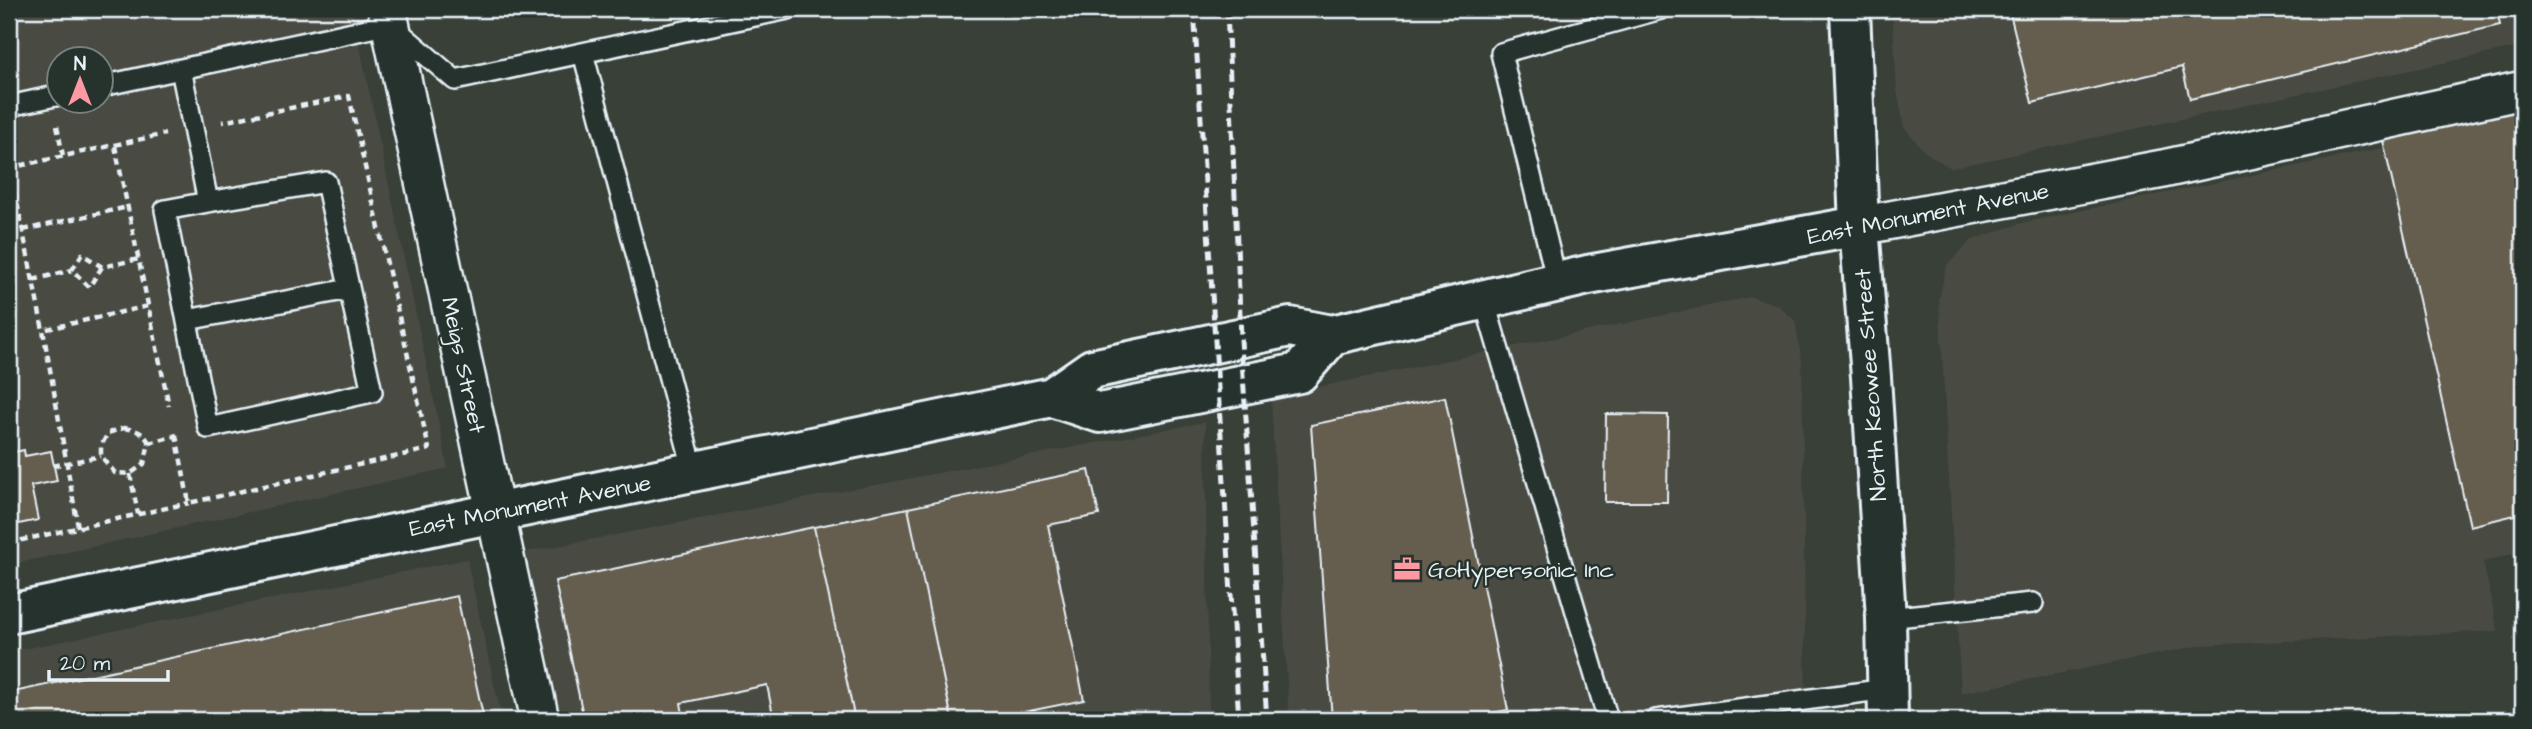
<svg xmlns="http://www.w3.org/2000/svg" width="2532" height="729" font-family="'Architects Daughter',sans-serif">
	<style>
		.built { fill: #494c42; fill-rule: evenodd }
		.building { fill: #655d4e; stroke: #e8f1f8; stroke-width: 2 }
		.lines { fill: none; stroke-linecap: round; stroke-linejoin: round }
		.lane-casing { stroke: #e8f1f8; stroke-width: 24 }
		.street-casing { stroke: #e8f1f8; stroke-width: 42 }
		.secondary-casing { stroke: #e8f1f8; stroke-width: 44 }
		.path { stroke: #e8f1f8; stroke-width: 4.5; stroke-dasharray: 7 5; stroke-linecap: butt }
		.lane { stroke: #26332d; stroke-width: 19 }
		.street { stroke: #26332d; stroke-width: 37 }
		.secondary { stroke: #26332d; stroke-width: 38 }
		.rail { stroke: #e8f1f8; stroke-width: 5; stroke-dasharray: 10 5; stroke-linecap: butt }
		.labels { text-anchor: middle; stroke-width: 5; stroke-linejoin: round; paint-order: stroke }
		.street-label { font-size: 23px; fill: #e8f1f8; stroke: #26332d }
		.poi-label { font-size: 23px; fill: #e8f1f8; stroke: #26332d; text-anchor: start }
	</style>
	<rect width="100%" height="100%" fill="#394037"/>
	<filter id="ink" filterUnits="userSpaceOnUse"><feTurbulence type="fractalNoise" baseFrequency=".0143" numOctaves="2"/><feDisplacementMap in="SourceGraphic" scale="14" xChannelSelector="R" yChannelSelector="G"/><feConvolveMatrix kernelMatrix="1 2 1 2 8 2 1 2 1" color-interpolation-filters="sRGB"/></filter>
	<g filter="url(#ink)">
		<path class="built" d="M9 9H352L448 468 9 565ZM60 60H102V102H60Z
			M1892 9H2523V46L1951 168 1925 152 1904 127 1897 90Z
			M2523 119V551L2483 562 2498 631 2202 645 1961 693 1939 299 1947 265 1972 240 2022 223Z
			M1751 297 1778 305 1795 321 1802 363 1806 720H1289L1271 397Z
			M1205 422 1209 720H561L526 552Z
			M467 559 502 720H9V652Z"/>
		<path class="building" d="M2009 9H2497L2500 25 2190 99 2182 67 2032 103Z
			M2523 107V513L2470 526 2382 136Z
			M1445 397 1508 710 1454 720H1332L1311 425Z
			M1606 414 1668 415 1667 502H1605Z
			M9 424 15 452 24 450 25 456 51 451 57 481 31 486 38 520 9 526Z
			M1089 470 1099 515 1048 525 1084 700 984 720H952L908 508Z
			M908 508 952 720H855L814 527Z
			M814 527 855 720H774L767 685 681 703 684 720H584L555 581Z
			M457 596 484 720H9V693Z"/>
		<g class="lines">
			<g class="lane-casing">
				<path id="lane" d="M583 53 694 472
					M181 69 208 202 165 210 208 428 372 392 326 182 208 202
					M102 86 390 24 455 80 788 9
					M9 106 60 95
					M1557 282 1501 53 1661 9
					M1484 300 1608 720
					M187 320 349 289
					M1886 618 2033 603
					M1656 720 1887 689"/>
			</g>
			<g class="street-casing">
				<path id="street" d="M387 9 540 720
					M1859 226 2163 169 2523 90"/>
			</g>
			<g class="secondary-casing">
				<path id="secondary" d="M1850 9 1859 226 1871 377 1886 618 1888 720
					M1052 397 1100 413 1299 373 1332 335
					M9 614 1052 397 1092 369 1290 327 1332 335 1588 275 1859 226"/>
			</g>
			<path class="path" d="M57 126 63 156
				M115 146 169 406
				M9 168 165 134
				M10 168 43 330
				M23 230 128 207
				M102 267 89 287 72 270 82 254 102 267 139 259
				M33 280 72 270
				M124 428C136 430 144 432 149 443L144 464 130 474 115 473 101 456V446L108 433Z
				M176 435 189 503 429 449 349 96 222 122
				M149 443 177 435
				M53 466 101 456
				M130 474 138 514
				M78 527 43 330 148 306
				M9 543 189 503"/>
			<use href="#lane" class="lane"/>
			<use href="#street" class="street"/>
			<use href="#secondary" class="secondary"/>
			<path class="rail" d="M1194 9 1239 720
				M1227 9 1242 361 1267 720"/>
		</g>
	</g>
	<defs>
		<g id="office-bare" transform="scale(2.1)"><path d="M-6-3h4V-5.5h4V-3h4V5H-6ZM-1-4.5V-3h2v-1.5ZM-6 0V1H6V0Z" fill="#ff9aa2" stroke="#26332d" stroke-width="2.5" paint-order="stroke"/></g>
	</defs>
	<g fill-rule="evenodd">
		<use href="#office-bare" x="1407" y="569"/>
	</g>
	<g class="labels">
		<g class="street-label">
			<text transform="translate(1928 213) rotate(-11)" y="8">East Monument Avenue</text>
			<text transform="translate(464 365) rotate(78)" y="8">Meigs Street</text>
			<text transform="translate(1870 385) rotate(-94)" y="8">North Keowee Street</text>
			<text transform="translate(530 505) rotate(-11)" y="8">East Monument Avenue</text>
		</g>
		<g class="poi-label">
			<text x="1428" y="577">GoHypersonic Inc</text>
		</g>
	</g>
	<rect width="2532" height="729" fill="none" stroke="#26332d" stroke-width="35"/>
	<rect x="18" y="18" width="2497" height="694" fill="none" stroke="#e8f1f8" stroke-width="2.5" filter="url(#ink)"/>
	<g transform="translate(80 80)"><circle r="33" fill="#26332d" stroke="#747f7e" stroke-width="2"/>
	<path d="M0-5L12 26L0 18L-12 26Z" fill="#ff9aa2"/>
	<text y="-10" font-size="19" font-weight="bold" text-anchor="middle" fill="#e8f1f8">N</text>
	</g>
	<path d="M49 670v10h119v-10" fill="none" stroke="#e8f1f8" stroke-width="3.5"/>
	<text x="60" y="670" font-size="21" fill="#e8f1f8" stroke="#26332d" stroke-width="5" paint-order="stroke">20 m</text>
</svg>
